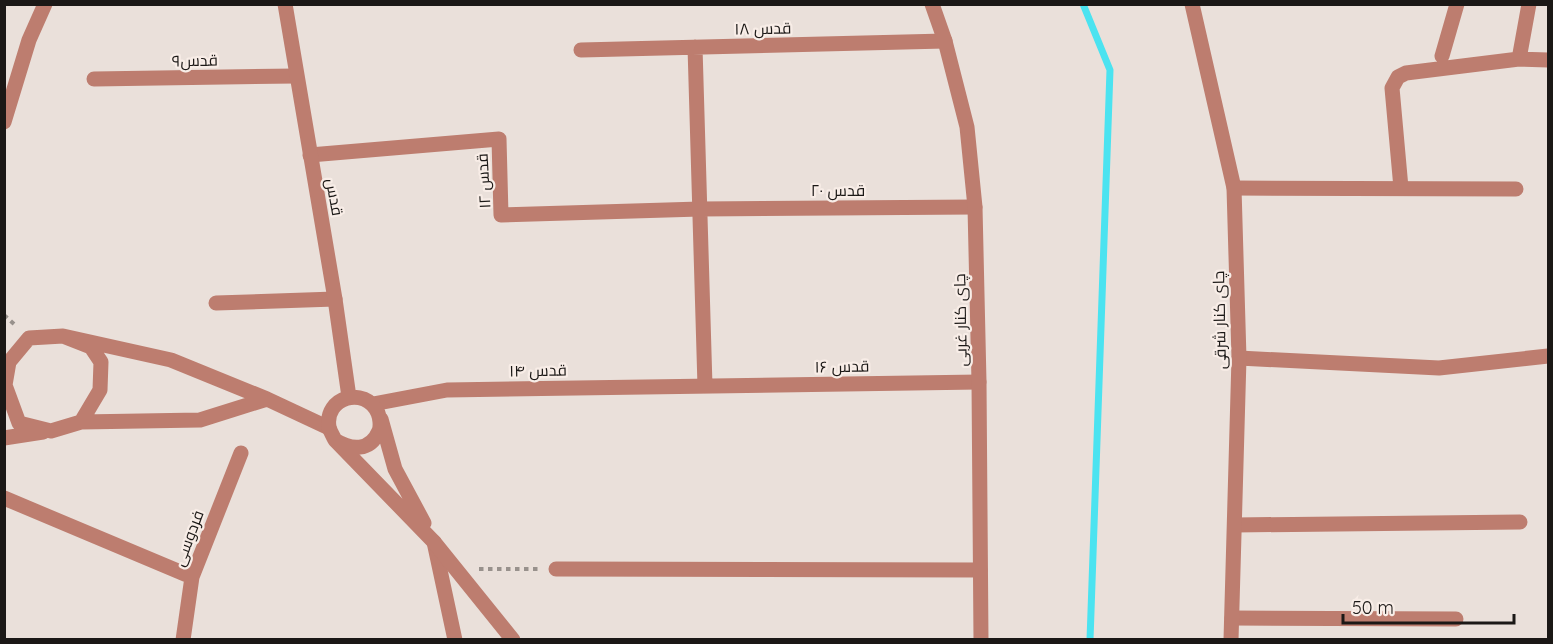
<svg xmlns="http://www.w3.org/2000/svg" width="1553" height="644" font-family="Quicksand,Cairo,sans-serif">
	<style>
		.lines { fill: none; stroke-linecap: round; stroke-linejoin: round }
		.stream { stroke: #4be3f0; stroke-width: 7 }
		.path { stroke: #98918c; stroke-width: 4; stroke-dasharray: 4.5 4.5; stroke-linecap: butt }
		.minor { stroke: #bd7d6f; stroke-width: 15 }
		.tertiary { stroke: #bd7d6f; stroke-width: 15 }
		.labels { text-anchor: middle; stroke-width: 4.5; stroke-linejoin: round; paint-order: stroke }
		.street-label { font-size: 16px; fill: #1b1816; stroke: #f8ede7 }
	</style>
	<rect width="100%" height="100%" fill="#eae0da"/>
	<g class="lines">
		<path class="stream" d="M1083 4 1110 70 1090 640"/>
		<path class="path" d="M4 315 15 325
			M479 569H540"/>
		<path class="minor" d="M695 47 705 386
			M581 50 945 41
			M1442 56 1457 4
			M1519 59 1529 4
			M94 79 296 76
			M4 122 29 40 45 4
			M310 155 499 139 501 215 700 209 975 207
			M1234 188 1516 189
			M1401 188 1392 88 1398 77 1406 73 1519 59 1548 60
			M216 303 335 299
			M63 336 171 360 267 399 200 420 81 422 51 431 19 423 5 385 9 362 29 338 63 336 91 347 101 362 100 390 81 422
			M1239 358 1439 368 1548 356
			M267 399 329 428
			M373 404 447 390 979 382
			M4 438 43 432
			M4 498 192 577
			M1235 525 1520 522
			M434 542 455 640
			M556 569 980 570
			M1232 618 1456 619
			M183 640 192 577 241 453"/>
		<path class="tertiary" d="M285 4 335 299 349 397
			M932 4 945 41 967 127 975 207 979 382 981 640
			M1192 4 1234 188 1239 358 1231 640
			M381 419 395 469 424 523
			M335 440C351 450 370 452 379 431 381 426 380 418 378 413 365 385 324 397 329 427 330 431 333 436 335 440L434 542 513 640"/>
	</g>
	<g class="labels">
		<g class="street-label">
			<text transform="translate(763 28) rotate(-1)" y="6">قدس ۱۸</text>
			<text transform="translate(195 60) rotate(-1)" y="6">قدس۹</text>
			<text transform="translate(483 181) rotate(-93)" y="6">قدس ۱۲</text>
			<text x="838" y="196">قدس ۲۰</text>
			<text transform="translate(335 197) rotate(80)" y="6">قدس</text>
			<text transform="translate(960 320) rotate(-91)" y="6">چای کنار غربی</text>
			<text transform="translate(1219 320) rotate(-91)" y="6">چای کنار شرقی</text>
			<text transform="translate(842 366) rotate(-1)" y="6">قدس ۱۶</text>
			<text transform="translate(538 370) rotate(-1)" y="6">قدس ۱۴</text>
			<text transform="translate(188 538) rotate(-69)" y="6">فردوسی</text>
		</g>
	</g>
	<rect width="1553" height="644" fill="none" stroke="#1b1816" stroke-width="12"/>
	<path d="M1343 614v9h171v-9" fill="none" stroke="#1b1816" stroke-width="3"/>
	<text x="1352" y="614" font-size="18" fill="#1b1816" stroke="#f8ede7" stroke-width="4.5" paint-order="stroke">50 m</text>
</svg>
